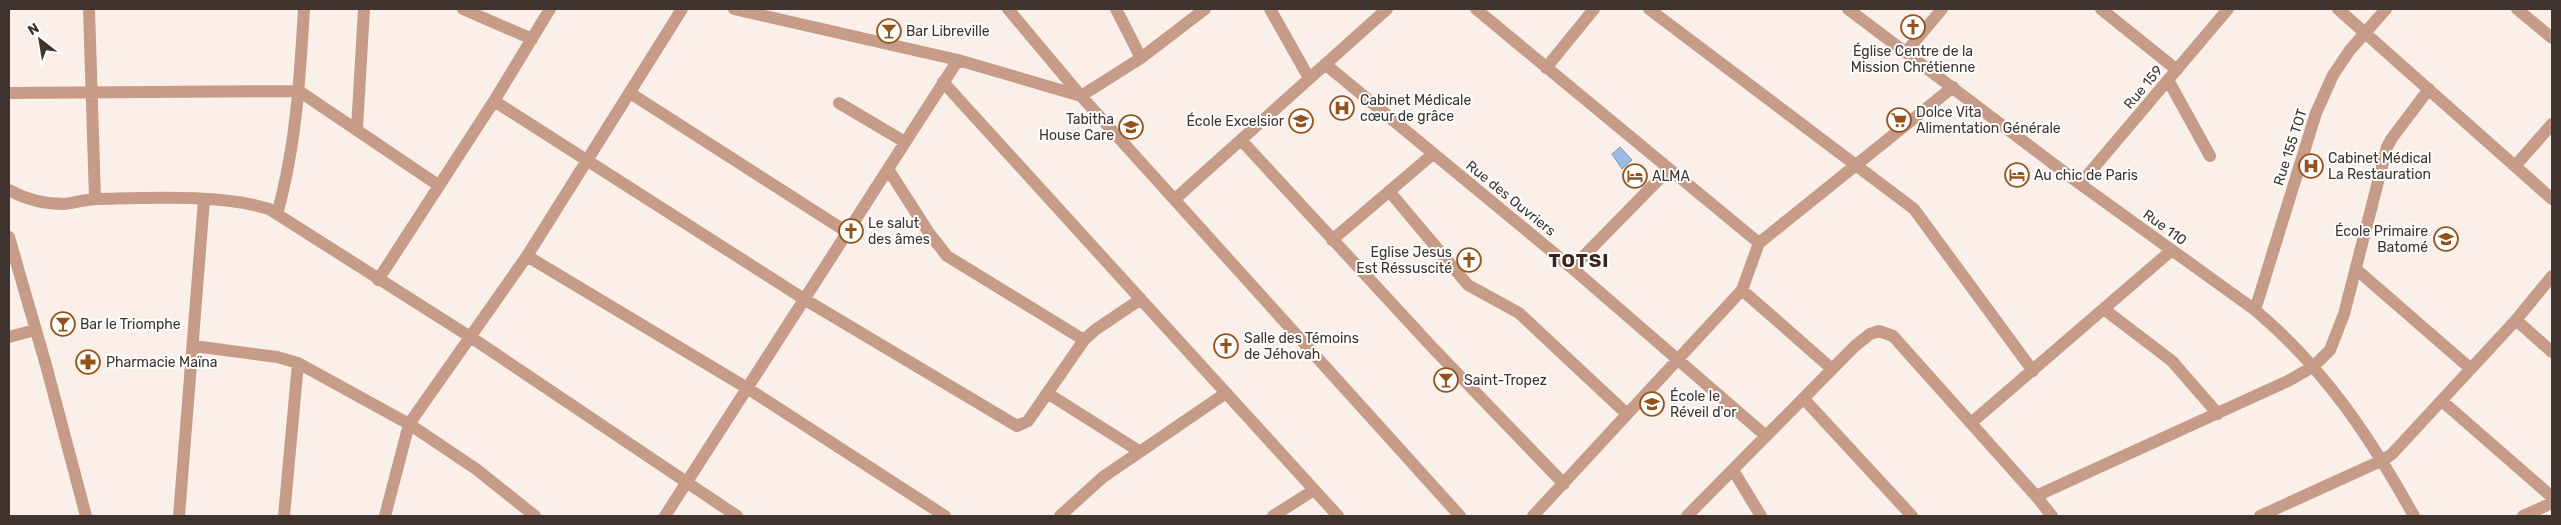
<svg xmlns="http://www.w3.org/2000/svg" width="2561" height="525" font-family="Rubik,sans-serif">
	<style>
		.water { fill: #9abce4; stroke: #7e93ae }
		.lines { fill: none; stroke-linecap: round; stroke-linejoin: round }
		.minor { stroke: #c69c88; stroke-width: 12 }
		.labels { text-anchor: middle; stroke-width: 4; stroke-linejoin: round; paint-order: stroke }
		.poi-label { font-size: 14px; fill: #3e332f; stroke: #fff; text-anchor: start }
		.street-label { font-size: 14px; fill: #3e332f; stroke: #fff }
		.district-label { font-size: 19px; font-weight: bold; letter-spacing: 1px; fill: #3b261d; stroke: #fff }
	</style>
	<rect width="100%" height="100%" fill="#fbefea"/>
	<path class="water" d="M1620 147 1632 160 1622 169 1612 154Z"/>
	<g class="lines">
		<path class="minor" d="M89 9 95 199
			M463 9 532 39
			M734 9 958 60 1081 96 1141 58 1205 9
			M1008 9 1081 96 1460 516
			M1116 9 1141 58
			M1270 9 1309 78
			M1476 9 1759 243
			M1649 9 1914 209 2033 371
			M1848 9 2080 184 2255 310C2325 369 2370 437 2414 516
			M2101 9 2177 70
			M2338 9 2552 199
			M2517 9 2552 38
			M1906 52 1942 9
			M1325 64 1572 268 1766 436
			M1546 68 1594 9
			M2168 80 2210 156
			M943 82 1338 516
			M9 93 299 91 438 185
			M630 93 847 232
			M494 101 804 299 1017 426 1028 421 1084 340 1095 330 1141 299
			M839 103 905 142
			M357 128 364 9
			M1241 140 1432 347 1564 484
			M2515 166 2552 124
			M888 169 929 233 947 256 1084 340
			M2080 184 2228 9
			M9 190C25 199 45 204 64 204 75 203 86 199 98 199 148 198 222 194 269 209L472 338 737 516
			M1389 191 1468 285 1519 313 1627 414
			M1175 199 1387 9
			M277 214C296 147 300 77 304 9
			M9 237 46 365 86 516
			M1332 240 1433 154
			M527 256 747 388 945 516
			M1572 268 1669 169
			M2357 270 2471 369
			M378 280 494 101 550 9
			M1742 290 1832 369
			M2105 310 2172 361 2218 414
			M2255 310 2316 113 2333 75 2350 50 2386 9
			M2516 320 2552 352
			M9 337 35 330
			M194 346 277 357 298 363 409 424 476 469 535 516
			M1047 393 1139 451
			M1804 399 1912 516
			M2442 401 2552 497
			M1971 423 2172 250
			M1733 470 1761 516
			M2036 496 2288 381 2314 366 2330 350 2344 314 2387 147 2392 138 2429 89
			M179 516 204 200
			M284 516 298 363
			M385 516 409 424 527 256 682 9
			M665 516 958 60
			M1060 516 1103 477 1226 393
			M1273 516 1314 490
			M1533 516 1742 290 1759 243 1953 87
			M1687 516 1855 346 1870 334 1879 331 1893 336 2036 496 2052 516
			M2260 516 2383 460 2392 454 2516 320 2552 276
			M2523 516 2552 503"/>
	</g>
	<defs>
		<g id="church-ring" transform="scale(1.25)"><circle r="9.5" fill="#fff" stroke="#93531c" stroke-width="1.5"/><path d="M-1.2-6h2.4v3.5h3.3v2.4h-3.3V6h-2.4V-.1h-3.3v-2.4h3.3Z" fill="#93531c"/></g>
		<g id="bar-ring" transform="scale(1.25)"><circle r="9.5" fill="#fff" stroke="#93531c" stroke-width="1.5"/><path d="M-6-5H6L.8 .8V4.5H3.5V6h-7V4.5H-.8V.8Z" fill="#93531c"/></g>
		<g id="hospital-ring" transform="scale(1.25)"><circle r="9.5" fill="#fff" stroke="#93531c" stroke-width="1.5"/><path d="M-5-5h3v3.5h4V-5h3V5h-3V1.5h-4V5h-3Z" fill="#93531c"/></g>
		<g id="supermarket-ring" transform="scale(1.25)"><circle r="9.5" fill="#fff" stroke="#93531c" stroke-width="1.5"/><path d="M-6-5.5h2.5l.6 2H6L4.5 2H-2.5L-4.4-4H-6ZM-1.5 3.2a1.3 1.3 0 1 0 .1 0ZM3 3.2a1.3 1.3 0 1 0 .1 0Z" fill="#93531c"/></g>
		<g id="school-ring" transform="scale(1.25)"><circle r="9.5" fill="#fff" stroke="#93531c" stroke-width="1.5"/><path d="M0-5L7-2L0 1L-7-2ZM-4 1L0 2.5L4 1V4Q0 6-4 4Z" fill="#93531c"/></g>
		<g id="hotel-ring" transform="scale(1.25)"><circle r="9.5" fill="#fff" stroke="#93531c" stroke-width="1.5"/><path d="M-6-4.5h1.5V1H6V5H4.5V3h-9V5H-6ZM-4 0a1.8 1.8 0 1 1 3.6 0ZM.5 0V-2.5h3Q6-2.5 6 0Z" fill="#93531c"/></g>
		<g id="pharmacy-ring" transform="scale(1.25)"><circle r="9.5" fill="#fff" stroke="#93531c" stroke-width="1.5"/><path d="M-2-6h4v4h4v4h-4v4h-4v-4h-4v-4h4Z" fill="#93531c"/></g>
	</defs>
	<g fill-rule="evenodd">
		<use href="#church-ring" x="1913" y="27"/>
		<use href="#bar-ring" x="889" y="31"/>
		<use href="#hospital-ring" x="1342" y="108"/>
		<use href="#supermarket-ring" x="1899" y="120"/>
		<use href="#school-ring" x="1301" y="121"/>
		<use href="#school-ring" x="1131" y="127"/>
		<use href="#hospital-ring" x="2311" y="166"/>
		<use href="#hotel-ring" x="2017" y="175"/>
		<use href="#hotel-ring" x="1635" y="176"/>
		<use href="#church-ring" x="851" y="231"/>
		<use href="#school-ring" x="2446" y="239"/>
		<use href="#church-ring" x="1469" y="260"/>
		<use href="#bar-ring" x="63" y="324"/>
		<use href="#church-ring" x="1226" y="346"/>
		<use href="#pharmacy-ring" x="88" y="362"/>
		<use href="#bar-ring" x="1446" y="380"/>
		<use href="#school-ring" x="1652" y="404"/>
	</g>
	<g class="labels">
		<g class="poi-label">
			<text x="906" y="36">Bar Libreville</text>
			<text x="1913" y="56" text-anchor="middle">Église Centre de la<tspan x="1913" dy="16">Mission Chrétienne</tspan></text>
			<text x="1360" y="105">Cabinet Médicale<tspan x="1360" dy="16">cœur de grâce</tspan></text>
			<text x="1916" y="117">Dolce Vita<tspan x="1916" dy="16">Alimentation Générale</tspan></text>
			<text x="1114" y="124" text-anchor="end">Tabitha<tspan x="1114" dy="16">House Care</tspan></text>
			<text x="1284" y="126" text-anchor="end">École Excelsior</text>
			<text x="2328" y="163">Cabinet Médical<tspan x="2328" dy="16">La Restauration</tspan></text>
			<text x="2034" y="180">Au chic de Paris</text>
			<text x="1652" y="181">ALMA</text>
			<text x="868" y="228">Le salut<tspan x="868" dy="16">des âmes</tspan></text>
			<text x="2428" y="236" text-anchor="end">École Primaire<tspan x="2428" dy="16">Batomé</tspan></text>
			<text x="1452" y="257" text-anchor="end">Eglise Jesus<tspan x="1452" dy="16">Est Réssuscité</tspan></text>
			<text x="80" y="329">Bar le Triomphe</text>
			<text x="1244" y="343">Salle des Témoins<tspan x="1244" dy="16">de Jéhovah</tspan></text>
			<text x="106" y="367">Pharmacie Maïna</text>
			<text x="1464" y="385">Saint-Tropez</text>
			<text x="1670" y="401">École le<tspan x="1670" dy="16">Réveil d'or</tspan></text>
		</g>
		<g class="street-label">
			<text transform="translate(2143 87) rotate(-50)" y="5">Rue 159</text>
			<text transform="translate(2290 147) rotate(-72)" y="5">Rue 155 TOT</text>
			<text transform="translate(1511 198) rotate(39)" y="5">Rue des Ouvriers</text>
			<text transform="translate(2165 227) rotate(36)" y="5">Rue 110</text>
		</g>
		<g class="district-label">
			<text x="1579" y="267">TOTSI</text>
		</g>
	</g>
	<rect width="2561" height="525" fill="none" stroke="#3e332f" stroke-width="20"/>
	<g transform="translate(40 40) rotate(329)" stroke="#ffffff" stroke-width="4" paint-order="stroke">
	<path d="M0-4L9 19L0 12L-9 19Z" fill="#3e332f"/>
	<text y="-8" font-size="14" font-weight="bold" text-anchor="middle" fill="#3e332f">N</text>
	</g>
</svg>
